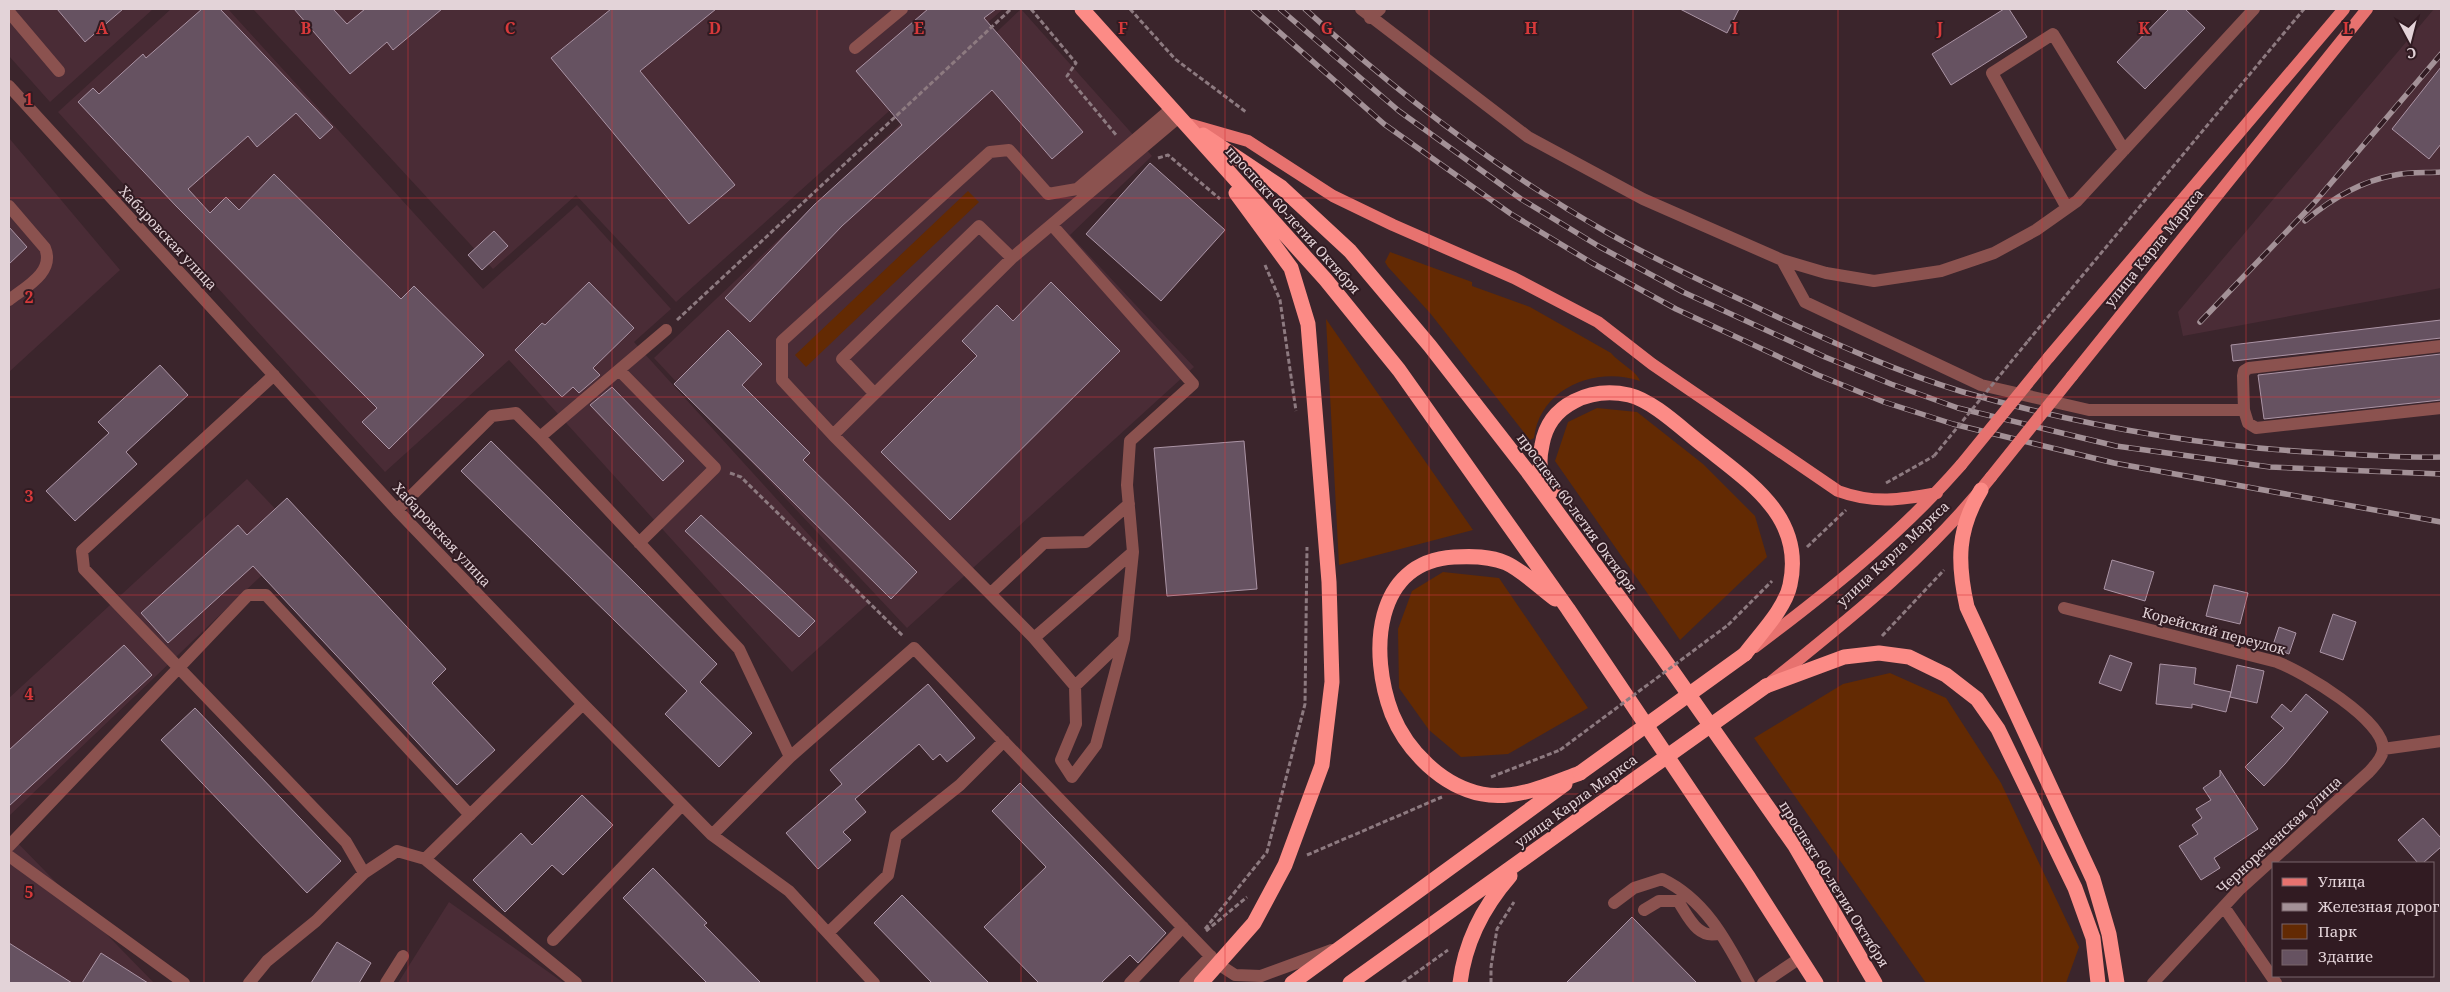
<svg xmlns="http://www.w3.org/2000/svg" width="2450" height="992" font-family="'Noto Serif',serif">
	<style>
		.built { fill: #4a2c36 }
		.green { fill: #632a03 }
		.building { fill: #665261; stroke: #ab94a5 }
		.lines { fill: none; stroke-linecap: round; stroke-linejoin: round }
		.path { stroke: #8d7a80; stroke-width: 3; stroke-dasharray: 5 2.5; stroke-linecap: butt }
		.minor { stroke: #8b524f; stroke-width: 12 }
		.major { stroke: #e7726f; stroke-width: 12 }
		.highway { stroke: #fc8b86; stroke-width: 15 }
		.rail-casing { stroke: #a39197; stroke-width: 5.5 }
		.rail { stroke: #311b22; stroke-width: 4; stroke-dasharray: 11; stroke-linecap: butt }
		.path-bridge { stroke: #8d7a80; stroke-width: 3; stroke-dasharray: 5 2.5; stroke-linecap: butt }
		.major-bridge { stroke: #e7726f; stroke-width: 12 }
		.highway-bridge { stroke: #fc8b86; stroke-width: 15 }
		.grid { fill: none; stroke: #d7393a; stroke-width: 1; stroke-opacity: 0.55 }
		.labels { text-anchor: middle; stroke-width: 4; stroke-linejoin: round; paint-order: stroke }
		.street-label { font-size: 14px; fill: #e3d3d8; stroke: #311b22 }
		.grid-label { font-size: 16px; text-anchor: middle; font-weight: bold; fill: #d7393a; stroke: #311b22; stroke-width: 4; stroke-linejoin: round; paint-order: stroke }
	</style>
	<rect width="100%" height="100%" fill="#3b252c"/>
	<path class="built" d="M9 9H153L50 102 9 56Z
		M171 9H228L483 289 577 205 671 309 634 342 870 602 792 672 509 360 385 472 58 112Z
		M253 9H1003L676 302 576 195 493 269Z
		M1021 9 1152 156 1070 235 1194 367 907 628 654 358Z
		M2434 9H2441V288L2183 336 2178 312Z
		M9 138 120 270 9 372Z
		M247 479 302 537 9 816V698Z
		M9 834 154 983H9Z
		M449 902 564 983H398Z"/>
	<path class="green" d="M968 191 979 202 806 367 795 355Z
		M1390 252 1472 282V286L1530 307 1611 353C1620 364 1637 371 1640 381 1597 366 1540 387 1534 438L1530 440 1430 313 1388 267 1385 262Z
		M1326 319 1473 530 1339 565Z
		M1597 408 1637 412 1703 464 1755 516 1767 557 1680 640 1555 461 1568 422Z
		M1443 572 1499 578 1588 708 1508 754 1461 757 1429 730 1399 688 1398 629 1412 591Z
		M1890 673 1946 698 2001 783 2079 947 2066 983H1926L1754 738 1843 684Z"/>
	<path class="building" d="M57 9H123L85 42Z
		M202 9H220L333 127 320 139 296 113 257 147 248 136 188 189 210 213 226 197 239 210 274 174 401 299 414 286 484 355 389 449 362 422 377 408 176 206 78 102 93 88 99 94 143 54 146 58Z
		M294 9H333L347 24 365 9H442L393 50 387 42 350 74Z
		M611 9H716L640 71 735 185 689 224 551 58Z
		M928 9H996L984 18 1083 132 1052 159 992 90 842 226 750 322 725 298 814 205 902 125 856 71Z
		M1680 9H1739L1727 33Z
		M2004 9H2009L2027 37 1951 85 1932 54Z
		M2169 9H2185L2205 28 2145 89 2117 62Z
		M2441 67V144L2429 159 2392 129Z
		M1150 163 1225 230 1161 301 1086 234Z
		M9 227 27 247 9 264Z
		M494 231 508 246 482 270 468 255Z
		M589 282 634 328 593 368 600 375 579 393 573 387 562 397 515 350 542 323 545 325Z
		M1051 282 1120 351 950 520 881 452 977 356 962 341 997 305 1013 321Z
		M2441 320V338L2233 361 2231 345Z
		M728 330 762 364 742 385 810 453 803 460 917 572 891 599 674 384Z
		M2441 354V400L2264 419 2258 375Z
		M160 365 188 395 126 452 137 464 75 521 46 491 109 433 98 422Z
		M612 387 684 461 663 481 590 405Z
		M491 441 717 664 700 682 752 733 719 767 665 714 687 691 461 471Z
		M1244 441 1257 589 1167 596 1154 448Z
		M287 498 446 669 432 683 495 750 457 785 253 566 168 643 141 613 238 525 247 535Z
		M701 515 815 621 799 637 685 531Z
		M2112 560 2154 572 2145 601 2104 589Z
		M2214 585 2248 593 2240 624 2206 616Z
		M2333 614 2356 622 2343 660 2320 652Z
		M2279 627 2296 633 2289 654 2272 648Z
		M124 645 152 675 9 806V750Z
		M2110 655 2132 663 2121 691 2099 683Z
		M2160 664 2196 668 2194 684 2231 692 2226 712 2192 704V708L2156 704Z
		M2237 665 2264 671 2257 703 2230 697Z
		M928 684 975 738 947 762 940 754 933 760 919 744 855 799 866 812 843 832 851 840 818 869 786 833 842 784 830 770Z
		M2306 694 2328 712 2285 764 2264 786 2245 767 2284 728 2271 717 2282 704 2291 712Z
		M195 708 341 861 307 893 161 740Z
		M2220 770 2258 829 2214 858 2220 868 2201 880 2179 846 2198 834 2192 825 2202 818 2196 809 2211 800 2203 788 2220 776Z
		M1020 783 1166 933 1138 963 1130 955 1101 983H1039L984 927 1046 867 992 811Z
		M582 795 613 825 563 875 552 865 505 912 473 880 521 833 532 845Z
		M2423 818 2441 838V847L2423 863H2418L2398 840Z
		M653 868 707 923 704 925 761 983H707L623 898Z
		M902 895 989 983H932L874 923Z
		M1632 917 1697 983H1566Z
		M337 942 371 963 359 983H311Z
		M9 943 72 983H9Z
		M101 953 148 983H82Z"/>
	<g class="lines">
		<path class="path" d="M1031 9 1076 63 1067 76 1117 136
			M1130 9 1175 59 1246 112
			M1158 158 1168 155 1220 199
			M1265 265 1280 300 1296 411
			M677 320 1011 9
			M2028 341 2304 9
			M730 473 741 477 903 636
			M1886 483 1934 456
			M1807 547 1846 510
			M1728 625 1772 581
			M1882 636 1944 570
			M1491 777 1560 750
			M1307 855 1442 797
			M1205 929 1267 852 1305 704 1307 547
			M1206 931 1247 897
			M1402 983 1448 950
			M1491 983V967L1497 929 1514 902"/>
		<path class="minor" d="M1361 9 1528 137 1643 199 1782 260 1826 273 1874 281 1941 271 1994 253 2036 230 2077 201 2254 9
			M9 12 59 71
			M1370 18 1380 9
			M855 48 902 9
			M9 86 397 510 583 704 712 835 789 891 874 983
			M1171 109 1077 189 1048 194 1009 150 990 152 782 341V380L833 435 1012 258 1179 117
			M9 206 45 248C55 272 26 287 9 300
			M2067 208 1992 73 2053 34 2124 150
			M1782 260 1805 302 1981 385 2089 410H2244
			M2441 346 2249 368 2244 371 2243 376 2244 410 2248 423 2256 428 2441 408
			M619 370 715 468 639 543
			M274 375 82 551 84 569 346 842 364 873
			M874 393 842 359 979 226 1012 258
			M833 435 1034 638 1075 686 1076 724 1061 760 1072 777 1096 745 1124 639 1133 552 1127 485 1130 441 1193 384 1052 225
			M540 437 739 649 790 757 712 835
			M397 510 492 416 516 413 540 437 666 330
			M991 593 1044 543 1086 542 1129 504
			M2064 608 2277 662C2302 671 2386 721 2383 750 2382 759 2374 766 2369 772L2240 889 2153 983
			M1034 638 1133 552
			M1075 686 1124 639
			M2383 749 2441 741
			M790 757 914 648 1218 964 1235 975 1261 976 1332 950
			M9 846 248 595H266L470 815
			M9 856 184 983
			M425 859 583 704
			M1614 903 1634 888 1662 879C1706 900 1727 942 1749 983
			M2224 907 2276 983
			M1644 910 1659 901H1678C1688 916 1698 941 1720 933
			M828 933 888 875 896 836 960 785 1004 741
			M553 940 682 805
			M249 983 267 961 316 921 364 873 397 851 425 859 576 983
			M386 983 403 956
			M1130 983 1183 927
			M1185 983 1211 956
			M1763 983 1800 958"/>
		<path class="major" d="M1185 123 1248 141 1333 196 1393 225 1514 278 1598 322 1652 364 1838 491C1873 504 1901 500 1937 493
			M2049 357 2344 9
			M2072 376 2367 9
			M1755 647C1828 592 1900 535 1961 465
			M1772 681C1849 619 1929 556 1991 477"/>
		<path class="highway" d="M1082 9 1326 280 1399 370 1568 609 1749 878 1816 983
			M1203 135 1281 187 1350 251 1430 346 1528 472 1661 655 1795 846 1875 983
			M1553 490C1550 486 1544 480 1542 475 1539 466 1540 454 1542 445 1549 403 1592 387 1629 395 1654 401 1684 431 1704 446 1749 482 1805 517 1790 585 1785 609 1759 635 1745 654
			M1981 490C1957 530 1957 562 1967 607L2093 879 2109 934 2117 983
			M1555 599C1541 589 1522 570 1506 563 1490 556 1472 556 1454 557 1373 562 1369 654 1392 714 1407 751 1442 786 1482 794 1514 801 1550 784 1580 773
			M1766 686 1844 657 1879 653 1909 657 1946 675 1977 699 1998 729 2075 888 2093 938 2098 983
			M1201 983 1254 923 1285 865 1322 765 1332 682 1329 582 1308 324 1291 268 1236 193
			M1292 983 1565 784
			M1350 983 1600 804
			M1460 983C1465 942 1483 907 1510 876"/>
		<g class="rail-casing">
			<path id="rail" d="M1253 9 1384 124 1511 214 1592 263 1676 309 1818 375 1884 402 1953 424 2114 463 2441 522
				M1280 9 1399 111 1521 199 1600 247 1683 292 1825 357 1891 384 1958 408 2116 446 2270 467 2441 474
				M1305 9C1396 92 1501 172 1608 233 1661 263 1716 288 1771 314 1834 343 1897 372 1963 392 2082 426 2205 447 2328 453 2366 455 2404 458 2441 457
				M2305 221C2331 199 2361 181 2395 175 2410 172 2426 173 2441 172
				M2200 322 2314 203 2441 54"/>
		</g>
		<use href="#rail" class="rail"/>
		<path class="path-bridge" d="M1934 456 2028 341
			M1560 750 1728 625"/>
		<path class="major-bridge" d="M1961 465 2049 357
			M1991 477 2072 376"/>
		<path class="highway-bridge" d="M1580 773 1745 654
			M1600 804 1766 686"/>
	</g>
	<path class="grid" d="M204 9V983M408 9V983M612 9V983M817 9V983M1021 9V983M1225 9V983M1429 9V983M1633 9V983M1838 9V983M2042 9V983M2246 9V983M9 198H2441M9 397H2441M9 595H2441M9 794H2441"/>
	<g class="labels">
		<g class="street-label">
			<text transform="translate(1293 220) rotate(48)" y="5">проспект 60-летия Октября</text>
			<text transform="translate(168 238) rotate(47)" y="5">Хабаровская улица</text>
			<text transform="translate(2154 248) rotate(-51)" y="5">улица Карла Маркса</text>
			<text transform="translate(1577 513) rotate(54)" y="5">проспект 60-летия Октября</text>
			<text transform="translate(442 535) rotate(47)" y="5">Хабаровская улица</text>
			<text transform="translate(1893 554) rotate(-43)" y="5">улица Карла Маркса</text>
			<text transform="translate(2214 631) rotate(15)" y="5">Корейский переулок</text>
			<text transform="translate(1576 801) rotate(-36)" y="5">улица Карла Маркса</text>
			<text transform="translate(2279 835) rotate(-43)" y="5">Чернореченская улица</text>
			<text transform="translate(1834 884) rotate(58)" y="5">проспект 60-летия Октября</text>
		</g>
	</g>
	<g class="grid-label">
		<text x="102" y="34">A</text>
		<text x="306" y="34">B</text>
		<text x="510" y="34">C</text>
		<text x="715" y="34">D</text>
		<text x="919" y="34">E</text>
		<text x="1123" y="34">F</text>
		<text x="1327" y="34">G</text>
		<text x="1531" y="34">H</text>
		<text x="1735" y="34">I</text>
		<text x="1940" y="34">J</text>
		<text x="2144" y="34">K</text>
		<text x="2348" y="34">L</text>
		<text x="29" y="105">1</text>
		<text x="29" y="303">2</text>
		<text x="29" y="502">3</text>
		<text x="29" y="700">4</text>
		<text x="29" y="898">5</text>
	</g>
	<rect width="2450" height="992" fill="none" stroke="#e3d3d8" stroke-width="20"/>
	<rect x="2272" y="862" width="162" height="115" fill="#311b22" stroke="#78656b"/>
	<rect x="2282" y="878" width="25" height="8" fill="#e7726f" stroke="#78656b"/>
	<text x="2318" y="887" font-size="15" fill="#e3d3d8">Улица</text>
	<rect x="2282" y="903" width="25" height="8" fill="#a39197" stroke="#78656b"/>
	<text x="2318" y="912" font-size="15" fill="#e3d3d8">Железная дорога</text>
	<rect x="2282" y="924" width="25" height="15" fill="#632a03" stroke="#78656b"/>
	<text x="2318" y="937" font-size="15" fill="#e3d3d8">Парк</text>
	<rect x="2282" y="950" width="25" height="15" fill="#665261" stroke="#78656b"/>
	<text x="2318" y="962" font-size="15" fill="#e3d3d8">Здание</text>
	<g transform="translate(2410 40) rotate(173)" stroke="#311b22" stroke-width="4" paint-order="stroke">
	<path d="M0-4L9 19L0 12L-9 19Z" fill="#e3d3d8"/>
	<text y="-8" font-size="14" font-weight="bold" text-anchor="middle" fill="#e3d3d8">С</text>
	</g>
</svg>
